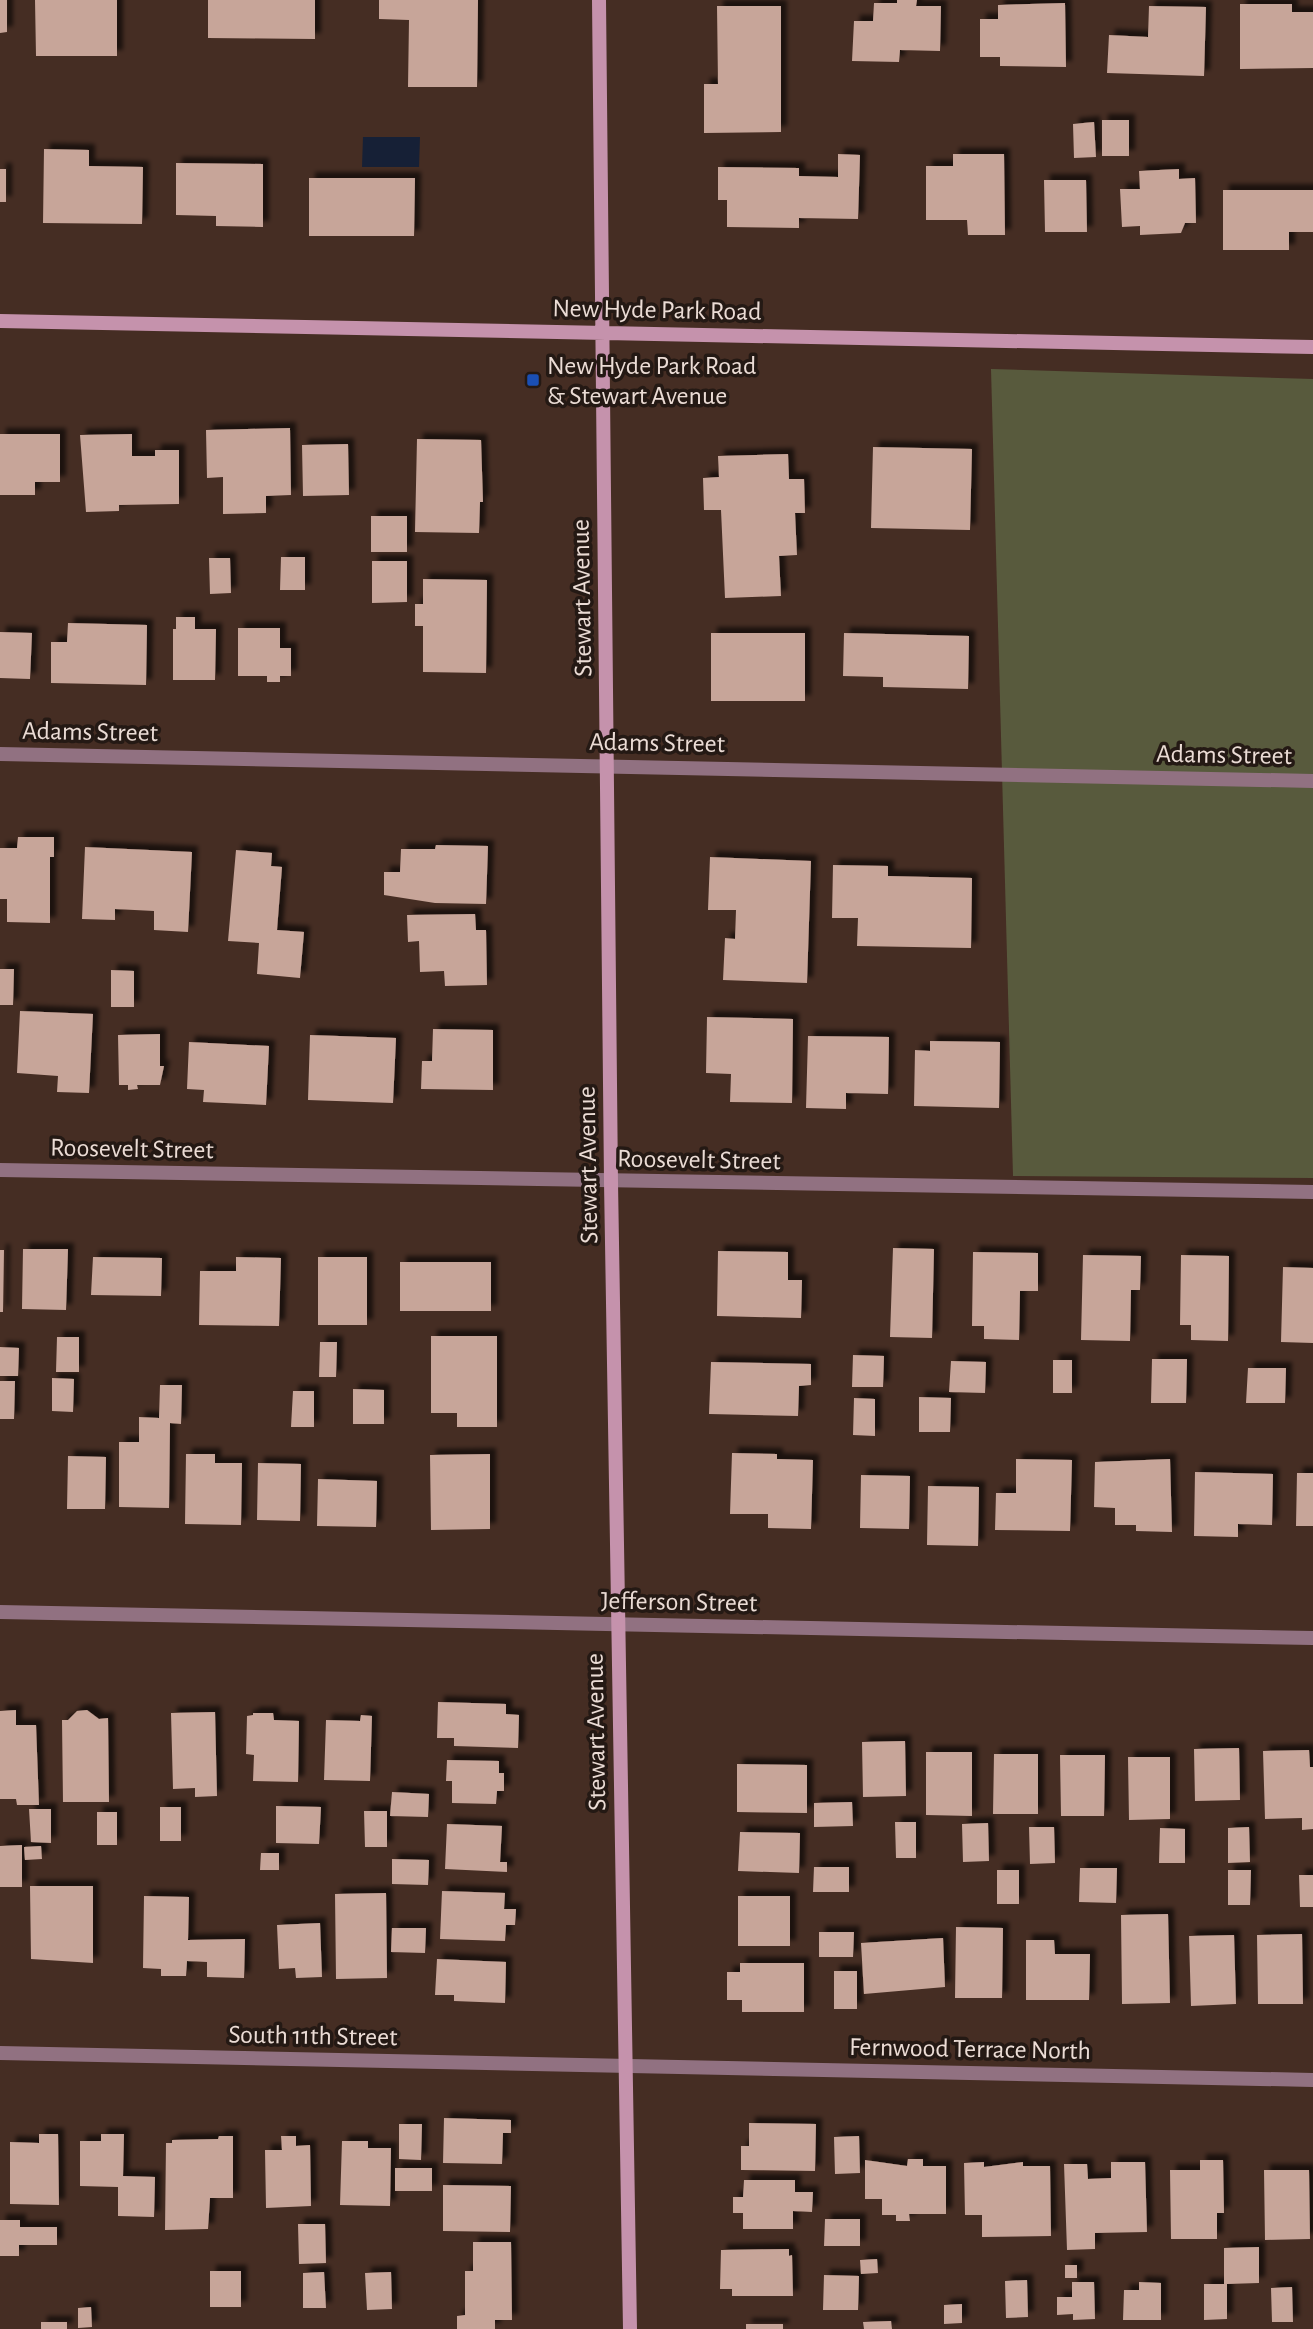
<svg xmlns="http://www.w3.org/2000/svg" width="1313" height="2329" font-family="'Alegreya Sans',sans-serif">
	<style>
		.green { fill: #585a3d }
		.water { fill: #162036 }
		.building { fill: #c7a599; filter: url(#shadow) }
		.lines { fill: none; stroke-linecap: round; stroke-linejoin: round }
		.minor { stroke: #917181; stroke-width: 14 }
		.secondary { stroke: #c592ac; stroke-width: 14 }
		.transit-dot { fill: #1a4fb4; stroke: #241914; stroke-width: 2.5 }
		.labels { text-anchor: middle; stroke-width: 7; stroke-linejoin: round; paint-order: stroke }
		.street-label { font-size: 26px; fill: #ebdcd5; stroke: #241914 }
		.poi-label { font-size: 26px; fill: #ebdcd5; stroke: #241914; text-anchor: start }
	</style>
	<defs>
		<filter id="shadow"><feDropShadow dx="6" dy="-6" stdDeviation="2" flood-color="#0009"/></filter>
	</defs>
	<rect width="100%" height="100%" fill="#452d23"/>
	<path class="green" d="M991 369 1313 379V1178L1013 1176Z"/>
	<path class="water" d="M363 137H420L419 167H362Z"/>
	<path class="building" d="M0 0H7V32L0 33Z
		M35 0H117V56H36Z
		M208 0H315V39L208 38Z
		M379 0H478L477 87H408L409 20 379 19Z
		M897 0H917L916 6H941L940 51 900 50 899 62 852 61 854 21H873L874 3H897Z
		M1065 3 1066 67 1000 66V57H980V19H998V5Z
		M1240 4H1292V12H1313V68L1240 69Z
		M717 6H781V132L704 133V84H718Z
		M1149 6 1206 7 1204 76 1107 73 1109 35 1148 37Z
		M1102 120H1129V156H1102Z
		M1094 122 1096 157 1074 158 1073 124Z
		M44 149 89 150V166L143 167 142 224 43 223Z
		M838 154 860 155 858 219 799 218V228L727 227V200H718V167L799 168V176L838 177Z
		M953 154H1004L1005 235H968L967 220H926V166H953Z
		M176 163 263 164V227L216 226V216L176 215Z
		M0 169H6V202H0Z
		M1179 169V179L1195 178 1196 223H1185L1181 233 1140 235V226L1122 227 1120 189H1140L1139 171Z
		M309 178H415L414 236H309Z
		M1044 180H1086L1087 232H1045Z
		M1223 190H1313V232H1289V250H1223Z
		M290 428 291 495 266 496V513L223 514V477L207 478 206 430Z
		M0 434H60V482H35V495H0Z
		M132 434V456H155V450H179V504L119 505V511L86 512 80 435Z
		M417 439 481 440 483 502H480L479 533 415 532Z
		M348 444 349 495 303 496 302 445Z
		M873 447 972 449 970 530 871 528Z
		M788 454 789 479H804L805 513H795L797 555 779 556 781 596 725 598 721 510H704L703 478 719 477 718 456Z
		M371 516H407V552H371Z
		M281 557H305V590H280Z
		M209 558H230L231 593 210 594Z
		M372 561H407V602L372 603Z
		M423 579 487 580 486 673 423 672V626H415V604H423Z
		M176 617H195V629H216L215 680H173V629H176Z
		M68 623 147 625 146 685 51 683V642H67Z
		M238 628H280V648H291V676H280V682H267V676H238Z
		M0 632 32 633 30 679 0 678Z
		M711 633H805V701H711Z
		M844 633 969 636 968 689 883 687V677L843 676Z
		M18 837H54V857H50V923L7 922V899H0V848H17Z
		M436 845 488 846 486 904 435 903 384 895V872H400L401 849H435Z
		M85 847 192 852 188 932 154 930V911L115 909V920L82 919Z
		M236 850 272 853 271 866 282 867 277 930 304 932 300 978 257 974 259 943 228 941Z
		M710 857 811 861 807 983 723 980 725 938 735 939 736 910H708Z
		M833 865 888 866V876L972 878 971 948 857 946 858 918H832Z
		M475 914 476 930H486L487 985 445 986 444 971 420 972 419 941 408 942 407 915Z
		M0 969H14L13 1005H0Z
		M111 970 134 971V1007H111Z
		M20 1011 93 1014 89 1093 57 1092 58 1076 17 1073Z
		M707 1017 793 1019 792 1103 730 1102 731 1074 706 1073Z
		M433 1029 493 1030V1090L421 1089 422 1061H432Z
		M160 1034V1066H164L160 1085H137L138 1089 128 1090V1085H119L118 1035Z
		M310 1035 396 1038 393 1103 308 1100Z
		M808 1036 889 1037 888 1094 846 1093V1109L806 1108Z
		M930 1041 1000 1042 999 1108 914 1106 915 1050 930 1051Z
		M189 1042 269 1046 266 1105 203 1102 204 1090 187 1089Z
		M893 1248 934 1249 932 1338 890 1337Z
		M23 1249H68L66 1310 22 1309Z
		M0 1250H4L3 1312H0Z
		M718 1251 788 1252V1280H802L801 1318 717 1316Z
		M973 1252 1038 1253V1291H1020L1019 1340 984 1339V1326H972Z
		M1083 1255 1141 1256 1140 1290H1131L1130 1341 1081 1340Z
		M1181 1255 1229 1256 1228 1341 1191 1340V1325H1180Z
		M93 1257 162 1258 161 1296 91 1295Z
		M236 1257 281 1258 279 1326 199 1325 200 1271H236Z
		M318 1257H367V1325H318Z
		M400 1262H491V1311H400Z
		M1283 1267 1313 1268V1343L1281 1342Z
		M431 1336H497V1427H457V1413H431Z
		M57 1337H79V1372H56Z
		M320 1342H337L336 1377H319Z
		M0 1347 19 1348 18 1376H0Z
		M853 1355 884 1356 883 1387H852Z
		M1152 1359H1187L1186 1403H1151Z
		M1053 1360H1072V1393H1053Z
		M951 1361 986 1362 985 1393 949 1392Z
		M711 1362 811 1364V1385L799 1386 798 1416 709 1414Z
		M1248 1368H1286L1285 1403H1246Z
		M52 1378 74 1379 73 1412 52 1411Z
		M0 1381H15L14 1419H0Z
		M160 1385H182L181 1424 170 1423 169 1508 119 1507V1442H139V1417L159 1418Z
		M353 1389 384 1390V1424H353Z
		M293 1391H314V1427H291Z
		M919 1397 951 1398 950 1432H919Z
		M854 1398 875 1399V1436L853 1435Z
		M732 1453 777 1454V1459L813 1460 811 1529 768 1528V1514H730Z
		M186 1454H215V1463H242L241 1525 185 1524Z
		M490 1454V1529L431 1530 430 1455Z
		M68 1456 106 1457 105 1509H67Z
		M1016 1459 1072 1460 1070 1531 995 1530 996 1493H1016Z
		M1170 1459 1172 1532 1136 1531V1525H1115V1508L1094 1507 1095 1462Z
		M258 1463 301 1464 300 1521 257 1520Z
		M1195 1472 1273 1474 1272 1525 1238 1524V1537L1194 1536Z
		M1297 1473H1313V1526H1296Z
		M861 1475 910 1476 909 1529 860 1528Z
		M318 1479 377 1481 376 1527 317 1526Z
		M928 1486 979 1487 978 1546 927 1545Z
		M438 1702 506 1704V1714L519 1715 518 1748 454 1746V1738H437Z
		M16 1710V1725H36L39 1805H17L16 1799H0V1711Z
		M87 1710 99 1719 108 1718 109 1802H63L62 1720H68L77 1711Z
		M215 1712 217 1796 195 1797V1788L173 1789 171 1713Z
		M253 1713H273L274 1720 299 1721 298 1782 253 1781 254 1755 246 1754 247 1716 253 1715Z
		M361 1715 372 1716 370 1781 324 1780 326 1720 360 1721Z
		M905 1741 906 1796 863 1797 862 1742Z
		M1239 1748 1240 1800 1195 1801 1194 1749Z
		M1309 1750 1310 1767H1313V1829L1302 1830V1818L1265 1819 1263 1751Z
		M926 1752H972V1816L926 1815Z
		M994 1754H1038V1814H993Z
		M1060 1755H1105L1104 1816H1061Z
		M1128 1757H1170V1819L1129 1820Z
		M447 1760 499 1761V1773H504V1791H497L496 1804 452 1803V1781H446Z
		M737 1764 807 1765V1813L737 1812Z
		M392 1792 429 1794 428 1817 390 1816Z
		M852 1802 853 1826 814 1827V1803Z
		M276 1806 321 1807 319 1844 276 1843Z
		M160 1807H181V1841H160Z
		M29 1809H51V1843L31 1842Z
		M364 1811H387V1847H365Z
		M97 1812H117V1845H97Z
		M895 1822H916V1858H896Z
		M988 1823 989 1861 963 1862 962 1824Z
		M447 1824 502 1826 500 1862H507V1872L445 1869Z
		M1029 1827H1054L1055 1863 1030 1864Z
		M1249 1827 1250 1862 1228 1863V1828Z
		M1160 1828 1185 1829V1863H1159Z
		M740 1832 800 1833 799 1873 738 1871Z
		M22 1845V1887H0V1846Z
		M41 1846 42 1859 25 1860 24 1847Z
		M261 1853H279V1870H260Z
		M392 1859 429 1860 428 1885 392 1884Z
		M814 1867H849V1892H813Z
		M1080 1868H1117L1116 1903 1079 1902Z
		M997 1870H1019V1904H997Z
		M1228 1870H1251L1250 1905H1228Z
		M1299 1875H1313V1907H1300Z
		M30 1886H93V1963L31 1959Z
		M442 1891 505 1893 504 1909H516L515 1925H506L505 1941 440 1939Z
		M386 1893 387 1978 336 1979 335 1894Z
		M144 1896 189 1897 188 1940 245 1939 244 1978 207 1977V1962L187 1961 186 1976H161V1969L143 1968Z
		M738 1896H790V1946H738Z
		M1168 1914 1170 2003 1122 2004 1121 1915Z
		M320 1923 322 1977 296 1978 295 1968 279 1969 277 1925Z
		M956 1927 1003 1928 1002 1998H955Z
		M392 1928H426L425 1953 391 1952Z
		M819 1932H854L853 1957H819Z
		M1302 1934 1303 2004H1258L1257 1935Z
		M1234 1935 1236 2004 1191 2006 1189 1936Z
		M943 1938 945 1987 864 1994 861 1943Z
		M1026 1940H1054L1055 1954H1090L1089 2000H1026Z
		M437 1959 506 1962 505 2003 454 2001V1995H435Z
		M740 1963H804V2012H742V2000H727V1972H740Z
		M834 1971H857V2009H834Z
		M444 2118 511 2120V2133H503L502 2164 443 2163Z
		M749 2123 816 2124 815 2171 741 2170V2146H749Z
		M399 2124H422L421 2160 399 2159Z
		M39 2134H58L59 2205 10 2204V2142L39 2143Z
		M101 2134H124L123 2176 155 2177 154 2217 118 2216V2187L80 2186V2141H101Z
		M219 2136H233V2198H210L208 2229 165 2230 166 2143H172V2140L218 2139Z
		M281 2136H296V2146L310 2145 311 2206 266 2208 265 2150H282Z
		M859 2136 860 2173 835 2174 834 2137Z
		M342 2141H368V2148H391L390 2206 340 2205Z
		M908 2159H923V2166H946V2214H909L910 2221H896V2215H882V2199H865V2160L907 2166Z
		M1200 2160H1223L1224 2213H1217V2239H1171L1170 2170H1200Z
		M984 2162V2167L1023 2162V2166H1050L1051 2236 982 2237V2215H965L964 2163Z
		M1111 2162H1145L1147 2232 1095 2233V2249L1067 2250 1064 2164H1087L1088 2179 1111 2178Z
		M395 2168H432V2191H395Z
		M1264 2170H1309L1310 2239 1265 2240Z
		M744 2180H795V2192H813L812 2212 793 2211V2229H743V2213H733V2197H743Z
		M443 2185 511 2186 510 2232 443 2231Z
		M825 2219H860V2246H824Z
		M0 2220H20V2227H57V2245H19V2256H0Z
		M298 2224H325L326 2263 299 2264Z
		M473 2242H511L512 2320H495V2329H457V2316L465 2315V2271H473Z
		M1259 2247V2283L1227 2284V2319L1204 2320V2284H1224V2248Z
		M789 2249V2256L792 2255 793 2296H732V2289H720L721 2250Z
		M877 2259 878 2273 861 2274 860 2260Z
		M1065 2265H1077V2278H1065Z
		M210 2271H241V2307H210Z
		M324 2272 326 2308H303V2273Z
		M391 2272 392 2309 367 2310 365 2273Z
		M824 2275 859 2276 858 2310H823Z
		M1027 2280 1028 2317 1006 2318 1005 2281Z
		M1072 2282H1094L1095 2319 1073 2320V2314L1057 2315V2297H1072Z
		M1139 2282 1161 2283V2320H1123L1124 2290H1139Z
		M1292 2287 1293 2322H1272L1271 2288Z
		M962 2304V2323L944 2324V2305Z
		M91 2307 92 2327 78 2328V2308Z
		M891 2321 892 2329H864L863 2322Z
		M41 2322H67V2329H41Z
		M746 2324H783V2329H746Z"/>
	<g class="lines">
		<path class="minor" d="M0 754 1313 781
			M0 1170 1313 1192
			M0 1612 1313 1638
			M0 2053 1313 2080"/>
		<path class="secondary" d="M599 0 611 1182 630 2329
			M0 321 1313 347"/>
	</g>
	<rect class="transit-dot" x="526" y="373" width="14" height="14" rx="3.5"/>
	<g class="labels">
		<g class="street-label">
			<text transform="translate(657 309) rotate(1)" y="9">New Hyde Park Road</text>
			<text transform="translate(581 598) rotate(-91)" y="9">Stewart Avenue</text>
			<text transform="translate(90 731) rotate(1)" y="9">Adams Street</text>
			<text transform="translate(657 742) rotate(1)" y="9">Adams Street</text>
			<text transform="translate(1224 754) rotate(1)" y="9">Adams Street</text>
			<text transform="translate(132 1148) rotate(1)" y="9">Roosevelt Street</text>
			<text transform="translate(699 1159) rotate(1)" y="9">Roosevelt Street</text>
			<text transform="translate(587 1165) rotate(-91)" y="9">Stewart Avenue</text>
			<text transform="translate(679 1601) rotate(1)" y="9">Jefferson Street</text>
			<text transform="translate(595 1732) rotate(-91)" y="9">Stewart Avenue</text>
			<text transform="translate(313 2035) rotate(1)" y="9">South 11th Street</text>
			<text transform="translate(970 2048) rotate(1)" y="9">Fernwood Terrace North</text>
		</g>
		<g class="poi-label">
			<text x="547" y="374">New Hyde Park Road<tspan x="547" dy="30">&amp; Stewart Avenue</tspan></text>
		</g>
	</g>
</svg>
